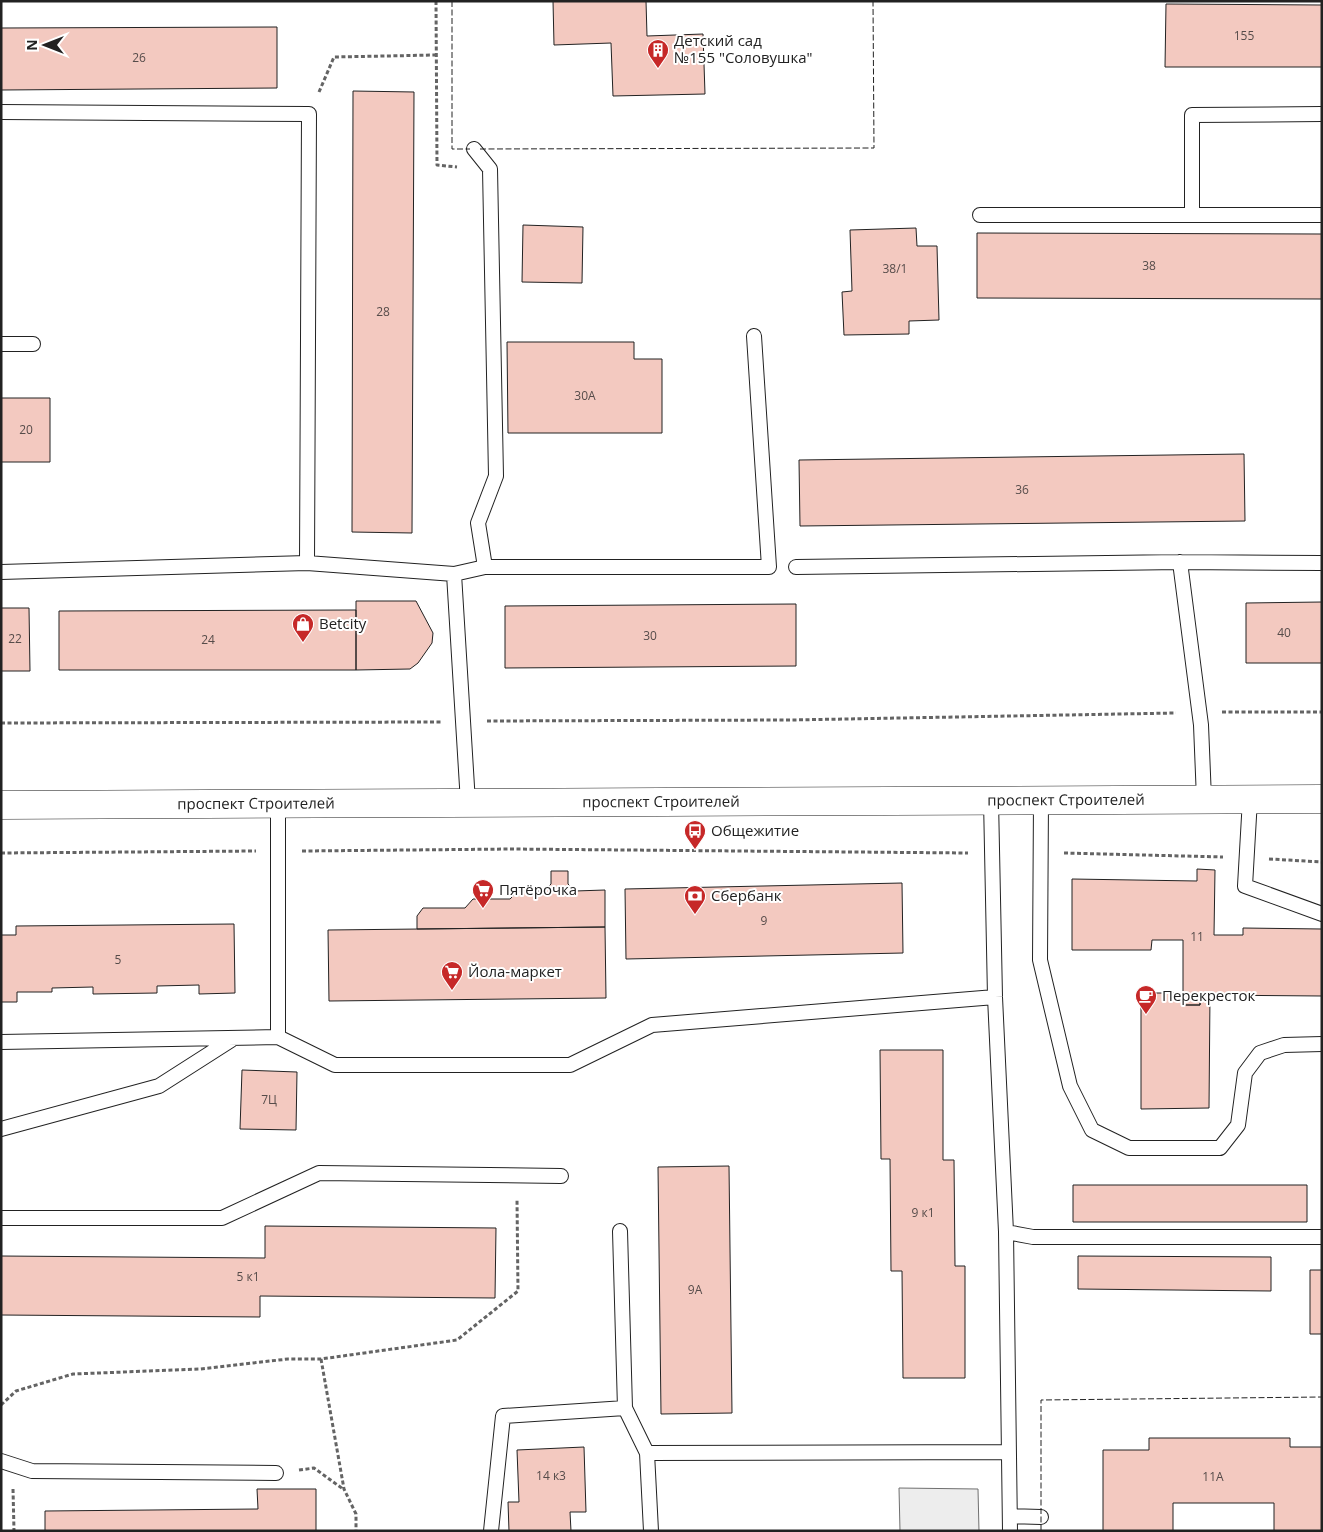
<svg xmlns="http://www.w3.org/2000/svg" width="1323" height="1532" font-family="'Open Sans',sans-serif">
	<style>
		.parking { fill: #ededed; stroke: #6f6f6f }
		.building { fill: #f3c9c0; stroke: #222 }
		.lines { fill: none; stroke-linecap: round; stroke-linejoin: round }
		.lane-casing { stroke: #222; stroke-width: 16 }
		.secondary-casing { stroke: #222; stroke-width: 29 }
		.path { stroke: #646464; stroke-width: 3; stroke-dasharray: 4 2.5; stroke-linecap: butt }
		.lane { stroke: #fff; stroke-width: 14 }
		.secondary { stroke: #fff; stroke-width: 28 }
		.fence { stroke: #222; stroke-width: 1; stroke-dasharray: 6 2.5; stroke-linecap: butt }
		.labels { text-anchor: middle; stroke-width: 4; stroke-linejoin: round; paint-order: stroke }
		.number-label { font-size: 12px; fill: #564c4a }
		.poi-label { font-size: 15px; fill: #222; stroke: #fff; text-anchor: start }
		.street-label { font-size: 15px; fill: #222; stroke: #fff }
	</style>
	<rect width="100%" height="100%" fill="#fff"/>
	<path class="parking" d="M899 1488 978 1489 979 1531H900Z"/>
	<path class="building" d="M553 1H646L647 36 703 34 705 94 613 96 611 43 554 45Z
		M1166 4 1322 5V67H1165Z
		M277 27V88L1 90V28Z
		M353 91 414 92 412 533 352 532Z
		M523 225 583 227 582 283 522 282Z
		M916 228 917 246H937L939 320 909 321V334L844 335 842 292 852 291 850 230Z
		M977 233 1322 234V299L977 298Z
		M507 342H634V359H662V433H508Z
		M1 398H50V462H1Z
		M1244 454 1245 521 800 526 799 460Z
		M356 601H416L433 633 432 643 418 663 410 669 356 670Z
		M1322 602V663H1246V603Z
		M796 604V666L505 668V606Z
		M1 608H29L30 671H1Z
		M356 610V670H59V611Z
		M1197 869 1215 870 1214 935H1243V928L1322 929V996L1200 995V1005H1183V940H1152L1151 950H1072V879L1197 881Z
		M551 871H568V884L575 891 605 890V927L417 929V916L423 908H465L473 899H510L518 891H544L551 884Z
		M902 883 903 953 626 959 625 889Z
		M234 924 235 993 199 994V985L157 986V993L93 994V987L52 988V992H17V1002H1V935H16V926Z
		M605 927 606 998 329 1001 328 930Z
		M1141 993H1183V1005H1200V995H1210L1209 1108 1141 1109Z
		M880 1050H943V1160H954L955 1266H965V1378H903L902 1271H891L890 1159H881Z
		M242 1070 297 1072 296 1130 240 1129Z
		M729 1166 732 1413 661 1414 658 1167Z
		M1073 1185H1307V1222H1073Z
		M265 1226 496 1228 495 1298 260 1296V1317L1 1315V1256L265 1258Z
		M1078 1256 1271 1257V1291L1078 1289Z
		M1310 1270H1322V1334H1310Z
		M1149 1438H1290V1447H1322V1531H1274V1503H1173V1531H1103V1450H1149Z
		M584 1447 586 1512H570L571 1531H509L508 1502H519L517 1450Z
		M257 1489H316V1531H45V1511L258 1509Z"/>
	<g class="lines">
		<g class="lane-casing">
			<path id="lane" d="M1 112 309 114 307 563
				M474 149 490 169 496 476 478 523 485 567
				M980 215H1322
				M1192 215V115L1322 114
				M1 344H33
				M1180 562 1201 725 1204 799
				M796 567 1180 562 1322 563
				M1 572 307 563 454 574 468 803
				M454 574 485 567H769L754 336
				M1250 799 1245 886 1322 914
				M991 800 995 997 1006 1232 1010 1531
				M1041 800 1040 960 1070 1086 1092 1130 1129 1148H1220L1238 1125 1245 1073 1260 1053 1284 1045 1322 1044
				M278 804V1037L335 1065H570L652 1025 995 997
				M1 1042 278 1037
				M1 1129 159 1086 231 1040
				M1 1218H222L319 1173 561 1176
				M620 1231 625 1408 647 1453 1009 1452
				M1006 1232 1033 1237H1322
				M647 1453 651 1531
				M1 1461 32 1471 276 1473
				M1010 1516 1041 1517
				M491 1531 503 1416 625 1408"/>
		</g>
		<g class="secondary-casing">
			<g id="secondary">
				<path id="s1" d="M1 805 1322 799"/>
			</g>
		</g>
		<path class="path" d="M436 1 437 165 457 167
			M319 92 334 57 436 55
			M1222 712H1322
			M487 721 790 720 1176 713
			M1 723 441 722
			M302 851 512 849 968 853
			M1 853 256 851
			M1064 853 1223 857
			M1269 859 1322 862
			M321 1359 344 1489 356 1514V1531
			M1 1405 16 1391 73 1374 200 1369 288 1359H321L457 1340 518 1291 517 1199
			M299 1470 314 1468 343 1489
			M13 1489 14 1531"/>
		<use href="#lane" class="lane"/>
		<use href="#secondary" class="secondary"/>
		<path class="fence" d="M452 1V149H470
			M480 149 874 148 873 1
			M1041 1531V1400L1322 1397"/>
	</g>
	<defs>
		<g id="building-pin" transform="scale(1.125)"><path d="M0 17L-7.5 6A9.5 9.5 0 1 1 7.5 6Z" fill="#c62828" stroke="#fff"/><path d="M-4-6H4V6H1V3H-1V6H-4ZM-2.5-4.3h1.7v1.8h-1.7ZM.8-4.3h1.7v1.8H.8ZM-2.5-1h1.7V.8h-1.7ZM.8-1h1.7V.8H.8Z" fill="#fff"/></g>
		<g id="shop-pin" transform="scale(1.125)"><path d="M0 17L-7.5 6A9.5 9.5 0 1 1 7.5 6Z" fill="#c62828" stroke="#fff"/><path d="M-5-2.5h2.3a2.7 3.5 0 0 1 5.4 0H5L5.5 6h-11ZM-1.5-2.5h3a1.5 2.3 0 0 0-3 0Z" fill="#fff"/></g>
		<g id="bus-pin" transform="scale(1.125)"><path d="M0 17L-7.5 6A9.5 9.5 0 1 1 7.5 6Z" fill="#c62828" stroke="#fff"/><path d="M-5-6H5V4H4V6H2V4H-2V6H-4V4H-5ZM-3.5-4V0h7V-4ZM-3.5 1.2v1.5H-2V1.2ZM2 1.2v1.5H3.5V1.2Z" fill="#fff"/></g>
		<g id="supermarket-pin" transform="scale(1.125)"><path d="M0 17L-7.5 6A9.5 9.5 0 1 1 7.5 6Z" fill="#c62828" stroke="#fff"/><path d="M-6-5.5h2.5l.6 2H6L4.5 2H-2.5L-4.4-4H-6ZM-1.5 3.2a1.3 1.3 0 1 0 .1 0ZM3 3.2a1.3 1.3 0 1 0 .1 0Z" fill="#fff"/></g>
		<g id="bank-pin" transform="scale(1.125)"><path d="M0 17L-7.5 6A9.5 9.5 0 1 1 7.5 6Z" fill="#c62828" stroke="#fff"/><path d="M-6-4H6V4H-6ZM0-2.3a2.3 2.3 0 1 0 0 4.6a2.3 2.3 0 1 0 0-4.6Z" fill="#fff"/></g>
		<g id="cafe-pin" transform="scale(1.125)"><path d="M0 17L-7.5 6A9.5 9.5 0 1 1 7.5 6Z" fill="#c62828" stroke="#fff"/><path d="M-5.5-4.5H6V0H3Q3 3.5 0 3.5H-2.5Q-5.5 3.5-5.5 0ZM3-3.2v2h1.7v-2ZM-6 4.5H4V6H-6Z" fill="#fff"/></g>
	</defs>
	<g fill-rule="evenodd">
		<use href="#building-pin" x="658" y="50"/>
		<use href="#shop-pin" x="303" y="624"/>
		<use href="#bus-pin" x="695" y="831"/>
		<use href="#supermarket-pin" x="483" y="890"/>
		<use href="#bank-pin" x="695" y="896"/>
		<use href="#supermarket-pin" x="452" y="972"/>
		<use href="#cafe-pin" x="1146" y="996"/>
	</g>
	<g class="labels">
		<g class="number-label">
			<text x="1244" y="40">155</text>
			<text x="139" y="62">26</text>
			<text x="1149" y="270">38</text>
			<text x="895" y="273">38/1</text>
			<text x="383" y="316">28</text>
			<text x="585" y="400">30А</text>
			<text x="26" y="434">20</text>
			<text x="1022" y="494">36</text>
			<text x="1284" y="637">40</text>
			<text x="650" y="640">30</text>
			<text x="15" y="643">22</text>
			<text x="208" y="644">24</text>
			<text x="764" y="925">9</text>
			<text x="1197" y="941">11</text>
			<text x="118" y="964">5</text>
			<text x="269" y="1104">7Ц</text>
			<text x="923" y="1217">9 к1</text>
			<text x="248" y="1281">5 к1</text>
			<text x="695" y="1294">9А</text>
			<text x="551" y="1480">14 к3</text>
			<text x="1213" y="1481">11А</text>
		</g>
		<g class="poi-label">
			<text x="674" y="46">Детский сад<tspan x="674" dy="17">№155 "Соловушка"</tspan></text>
			<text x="319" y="629">Betcity</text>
			<text x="711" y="836">Общежитие</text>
			<text x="499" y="895">Пятёрочка</text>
			<text x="711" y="901">Сбербанк</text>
			<text x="468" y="977">Йола-маркет</text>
			<text x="1162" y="1001">Перекресток</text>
		</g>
		<g class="street-label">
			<text dy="5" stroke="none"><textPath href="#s1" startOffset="1065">проспект Строителей</textPath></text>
			<text dy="5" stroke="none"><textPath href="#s1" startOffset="660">проспект Строителей</textPath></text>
			<text dy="5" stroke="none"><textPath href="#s1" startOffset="255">проспект Строителей</textPath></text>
		</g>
	</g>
	<rect width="1323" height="1532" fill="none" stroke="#222222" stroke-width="5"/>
	<g transform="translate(45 45) rotate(270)" stroke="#ffffff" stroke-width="4" paint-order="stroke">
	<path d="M0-4L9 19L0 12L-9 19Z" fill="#222222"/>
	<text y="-8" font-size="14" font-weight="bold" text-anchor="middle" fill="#222222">N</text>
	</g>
</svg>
